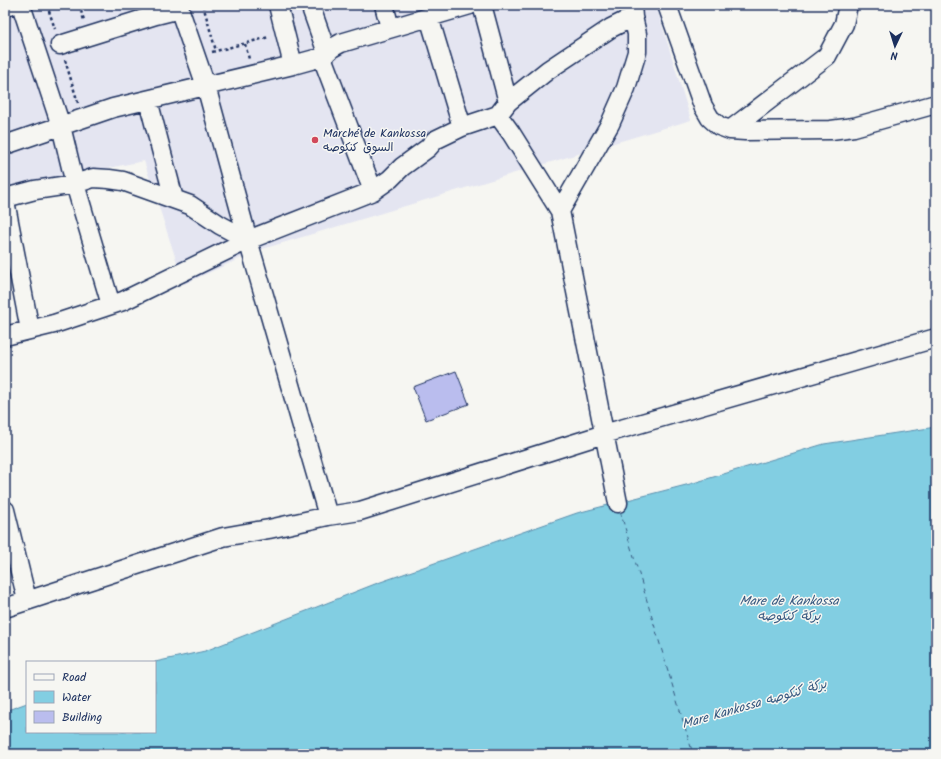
<svg xmlns="http://www.w3.org/2000/svg" width="941" height="759" font-family="Kalam,'Playpen Sans Arabic',sans-serif">
	<style>
		.built { fill: #e4e5f1 }
		.water { fill: #82cee2; stroke: #598ead }
		.lines { fill: none; stroke-linecap: round; stroke-linejoin: round }
		.ferry { stroke: #35577f; stroke-width: 1; stroke-dasharray: 5 4; stroke-linecap: butt }
		.building { fill: #babdee; stroke: #1b2f5e }
		.minor-casing { stroke: #1b2f5e; stroke-width: 21 }
		.path { stroke: #1b2f5e; stroke-width: 2.5; stroke-dasharray: 3 3; stroke-linecap: butt }
		.minor { stroke: #f6f6f2; stroke-width: 18 }
		.poi-dot { fill: #d1495b; stroke: #f6f6f2; stroke-width: 1.5 }
		.labels { text-anchor: middle; stroke-width: 3; stroke-linejoin: round; paint-order: stroke }
		.poi-label { font-size: 12px; fill: #1b2f5e; stroke: #f6f6f2; text-anchor: start }
		.water-label { font-size: 13px; font-style: italic; fill: #35577f; stroke: #f6f6f2 }
	</style>
	<rect width="100%" height="100%" fill="#f6f6f2"/>
	<filter id="ink" filterUnits="userSpaceOnUse"><feTurbulence type="fractalNoise" baseFrequency=".025" numOctaves="2"/><feDisplacementMap in="SourceGraphic" scale="8" xChannelSelector="R" yChannelSelector="G"/><feConvolveMatrix kernelMatrix="1 2 1 2 8 2 1 2 1" color-interpolation-filters="sRGB"/></filter>
	<g filter="url(#ink)">
		<path class="built" d="M5 5H656L691 120 259 250 184 284 144 161 5 188Z"/>
		<path class="water" d="M936 427V754H5V711L27 703V732H155V662L205 651 375 584 577 513 690 484 824 444Z"/>
		<g class="lines">
			<path class="ferry" d="M620 511 693 754"/>
		</g>
		<path class="building" d="M456 371 469 404 426 420 413 387Z"/>
		<g class="lines">
			<g class="minor-casing">
				<path id="minor" d="M21 5 61 126 75 184 111 305
					M178 5 206 86 248 240 328 516
					M278 5 293 65
					M310 5 327 53
					M384 5 390 28
					M482 5 508 102
					M667 5 703 106 710 118 719 126 730 130 745 131 831 130 854 127 936 104
					M5 7 10 5
					M429 17 462 127
					M60 45 156 15 180 9
					M322 57 373 191
					M148 100 174 199
					M498 115 511 133 560 211 618 503
					M730 130 827 56 844 24 848 5
					M5 145 113 108 293 65 322 57 332 48 341 43 470 5
					M5 198 35 190 75 184 93 178 109 179 123 181 190 205 220 225 248 240
					M5 201 30 330
					M560 211 610 124 626 88 637 52V34L633 17
					M5 336 54 324 123 301 248 240 373 191 390 179 402 167 428 148 435 140 462 127 498 115 508 102 548 70 611 28 633 17 632 5
					M5 510 27 600
					M5 608 223 537 269 529 328 516 360 511 604 434 936 338"/>
			</g>
			<path class="path" d="M47 5 55 29
				M79 5 84 20
				M203 5 216 51
				M245 44 249 59
				M212 52 269 37
				M65 60 78 103"/>
			<use href="#minor" class="minor"/>
		</g>
	</g>
	<circle class="poi-dot" cx="315" cy="140" r="4"/>
	<g class="labels">
		<g class="poi-label">
			<text x="323" y="137">Marché de Kankossa<tspan x="323" dy="14">السوق كنكوصه</tspan></text>
		</g>
		<g class="water-label">
			<text x="789" y="605">Mare de Kankossa<tspan x="789" dy="15">بركة كنكوصه</tspan></text>
			<text transform="translate(754 703) rotate(-16)" y="5">Mare Kankossa بركة كنكوصه</text>
		</g>
	</g>
	<rect width="941" height="759" fill="none" stroke="#f6f6f2" stroke-width="20"/>
	<rect x="10" y="10" width="921" height="739" fill="none" stroke="#1b2f5e" stroke-width="1.5" filter="url(#ink)"/>
	<rect x="26" y="661" width="130" height="72" fill="#f6f6f2" stroke="#9ea6b7"/>
	<rect x="34" y="674" width="20" height="6" fill="#f6f6f2" stroke="#9ea6b7"/>
	<text x="62" y="681" font-size="12" fill="#1b2f5e">Road</text>
	<rect x="34" y="691" width="20" height="12" fill="#82cee2" stroke="#9ea6b7"/>
	<text x="62" y="701" font-size="12" fill="#1b2f5e">Water</text>
	<rect x="34" y="711" width="20" height="12" fill="#babdee" stroke="#9ea6b7"/>
	<text x="62" y="721" font-size="12" fill="#1b2f5e">Building</text>
	<g transform="translate(895 46) rotate(184)" stroke="#f6f6f2" stroke-width="3" paint-order="stroke">
	<path d="M0-3L7 15L0 10L-7 15Z" fill="#1b2f5e"/>
	<text y="-6" font-size="11" font-weight="bold" text-anchor="middle" fill="#1b2f5e">N</text>
	</g>
</svg>
